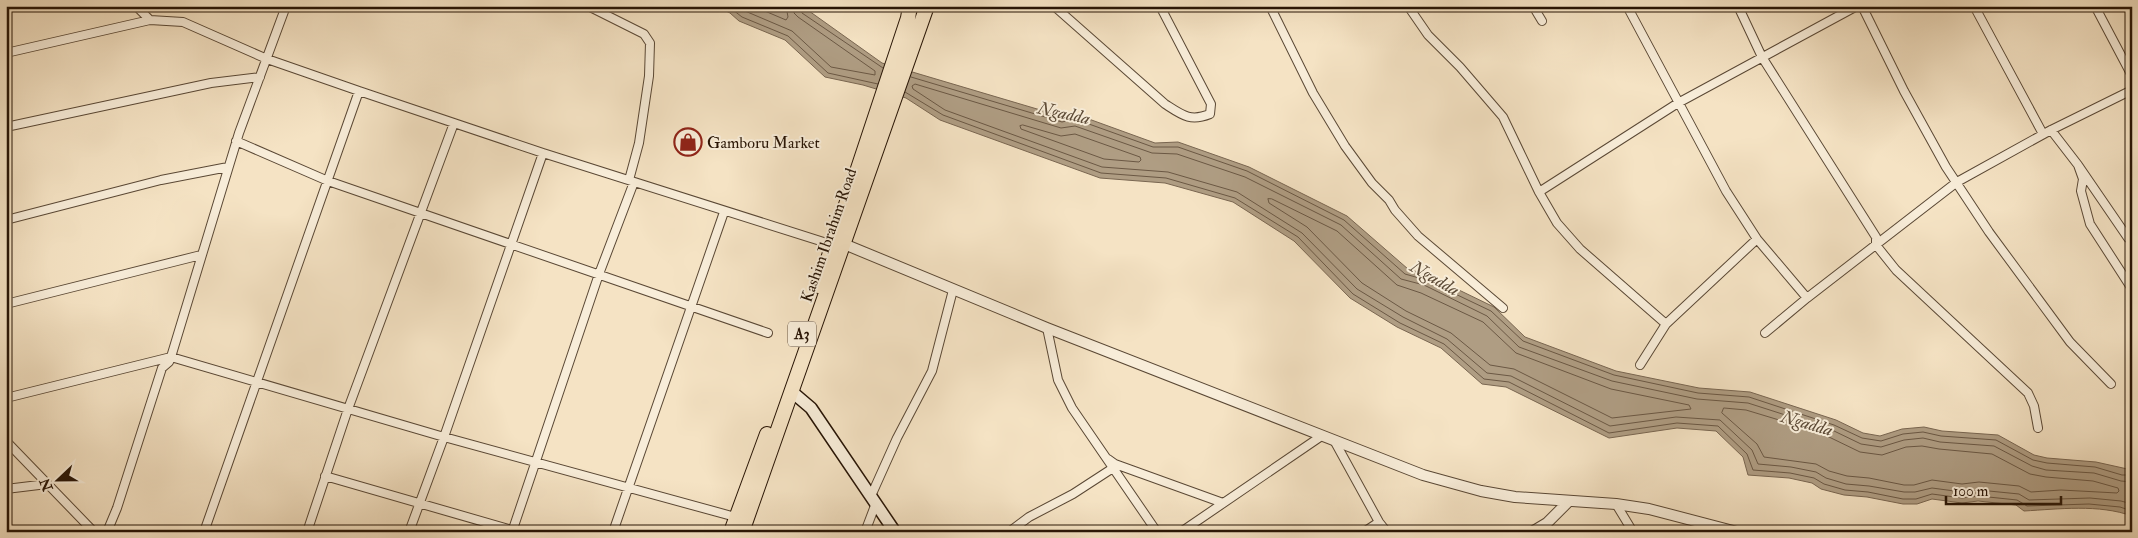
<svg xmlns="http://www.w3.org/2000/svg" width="2138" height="538" font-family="'IM FELL Double Pica',serif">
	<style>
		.water { fill: #af9d83; stroke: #796651 }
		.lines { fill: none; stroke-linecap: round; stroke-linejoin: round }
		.shore { stroke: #6b5844; stroke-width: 1 }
		.minor-casing { stroke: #5a4835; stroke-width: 10 }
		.tertiary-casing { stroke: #5a4835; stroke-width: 12 }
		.secondary-casing { stroke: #271405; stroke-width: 14 }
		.trunk-casing { stroke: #271405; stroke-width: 16 }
		.minor { stroke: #f8edd9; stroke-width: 8 }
		.tertiary { stroke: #f8edd9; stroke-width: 10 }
		.secondary { stroke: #f8edd9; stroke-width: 11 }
		.trunk { stroke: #f5e3c4; stroke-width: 14 }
		.labels { text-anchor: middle; stroke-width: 4; stroke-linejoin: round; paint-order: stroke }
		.shield { fill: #f8edd9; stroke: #665545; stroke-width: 1 }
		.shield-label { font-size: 15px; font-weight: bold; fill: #271405 }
		.poi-label { font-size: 16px; fill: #271405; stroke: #f8edd9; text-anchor: start }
		.street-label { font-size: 16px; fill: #271405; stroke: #f8edd9 }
		.water-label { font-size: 18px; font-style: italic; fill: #5d4b37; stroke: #f8edd9 }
	</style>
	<rect width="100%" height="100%" fill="#f5e3c4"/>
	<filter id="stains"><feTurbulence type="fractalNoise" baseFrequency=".004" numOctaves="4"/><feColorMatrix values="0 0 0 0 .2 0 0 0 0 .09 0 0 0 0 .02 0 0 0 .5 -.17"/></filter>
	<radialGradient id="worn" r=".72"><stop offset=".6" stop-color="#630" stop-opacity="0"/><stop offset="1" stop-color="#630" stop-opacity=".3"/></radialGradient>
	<path class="water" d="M716 6H802L882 63 1064 117 1075 114 1155 143 1178 142 1249 167 1347 216 1408 269 1428 275 1494 307 1525 337 1616 371 1699 388 1750 392 1836 420 1863 433 1880 436 1902 429 1924 427 1942 431 1998 435 2034 455 2047 458 2096 462 2132 470V516C2099 504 2059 509 2024 511L2016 505 1978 501 1962 503 1932 499 1917 504H1903L1867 497 1844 495 1821 489 1812 483 1789 478 1748 475 1743 457 1716 431 1677 428 1609 438 1506 387 1482 384 1441 348 1397 327 1350 298 1294 241 1233 202 1165 183 1100 178 940 120 906 98 863 85 825 77 785 40 739 21 730 13Z"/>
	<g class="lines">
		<path class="shore" d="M728 6 742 17 788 36 828 73 878 84
			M739 6 745 11 792 31 831 67 875 75V71L798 17 794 13V6
			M753 6 786 20 788 17 786 6
			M800 6 802 13 883 68
			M911 77 1062 122 1075 119 1153 147H1178L1247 171 1344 220 1405 274 1426 280 1491 311 1523 341 1614 375 1698 393 1749 397 1834 425 1862 438 1881 441 1903 434 1923 432 1941 436 1996 440 2033 460 2047 463 2095 467 2122 475H2132
			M905 92 943 115 1101 173 1166 178 1235 198 1298 237 1353 294 1400 323 1444 344 1484 379 1509 382 1609 433 1677 423 1718 426 1747 454 1753 470 1790 473 1814 478 1824 484 1845 490 1868 492 1903 499H1916L1932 494 1962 498 1979 496 2017 500 2027 506 2089 504 2120 507 2132 511
			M1023 125 1061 136 1075 134 1140 157 1141 160 1139 162 1104 159 1021 129 1020 126Z
			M1272 199 1337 231 1397 285 1421 293 1483 322 1516 353 1611 389 1689 405 1691 409 1612 418 1514 369 1490 365 1451 333 1406 311 1362 283 1307 227 1269 203 1268 199Z
			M1724 408 1746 410 1789 423 1829 437 1860 452 1882 455 1906 447 1922 446 1939 449 1992 454 2030 474 2046 477 2093 481 2118 488 2119 491 2117 493 2061 490 2031 492 2019 486 1979 482 1962 484 1932 480 1914 485H1904L1869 478 1847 476 1829 471 1816 464 1764 457 1757 444 1722 413Z
			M2132 482 2121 481 2094 473 2046 470 2032 466 1994 446 1940 442 1923 438 1904 440 1881 447 1861 444 1832 430 1748 403 1697 399 1612 381 1519 347 1487 316 1424 285 1401 279 1341 225 1245 177 1177 154 1152 153 1075 126 1061 128 915 84 912 86 913 89 945 110 1102 167 1168 172 1237 192 1302 233 1357 289 1403 317 1447 339 1487 373 1511 376 1610 426 1676 417 1720 420 1752 450 1758 464 1791 467 1816 472 1826 478 1846 484 1869 486 1904 492H1915L1932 488 1962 492 1979 490 2019 494 2029 500 2090 498 2121 501 2132 504"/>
		<g class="minor-casing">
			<path id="minor" d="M136 6 150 20
				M588 6 644 34 650 43 649 76 639 143 629 180
				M1054 6 1165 104C1182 115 1190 122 1210 114L1211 104 1160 6
				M1270 6 1313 93 1345 146 1372 183 1389 200 1395 210 1418 236 1503 308
				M1408 6 1428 35 1460 67 1503 117 1539 192 1557 223 1580 249 1666 324
				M1533 6 1542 21
				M1627 6 1726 191 1757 239 1807 298
				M1738 6 1762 57 1876 237V245L1896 270 2028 393 2034 406 2038 428
				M1862 6 1904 91 1946 167 1989 232 2070 342 2111 384
				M1974 6 2043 134
				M2095 6 2132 76
				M6 53 150 20 183 22 267 59 359 91 543 153 833 245
				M6 127 211 83 260 77
				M2051 130 2078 165 2128 238 2132 240
				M236 141 328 181 768 333
				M2078 165 2083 179 2081 191 2090 224 2132 289
				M1539 192 1678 103 1857 6
				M6 220 161 180 228 167
				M6 304 201 255
				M1047 328 1058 380 1072 408 1157 532
				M1765 333 1807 298 1957 182 2051 130 2132 90
				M1640 365 1666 324 1757 239
				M6 398 171 357 239 133 286 6
				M6 441 94 532
				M1335 442 1379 522 1387 532
				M1108 459 1115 464 1223 503
				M325 476 512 530
				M6 489 47 484
				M871 496 897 438 932 371 953 290
				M1616 504 1633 532
				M107 532 117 508 162 368 169 362 171 357 444 437 739 518
				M204 532 359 91
				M307 532 348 409 454 123
				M409 532 444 437 543 153
				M512 532 599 274 634 182
				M613 532 724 212
				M865 532 876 503
				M1009 532 1029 517 1073 494 1113 468
				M1181 532 1320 437
				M1364 532 1379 522"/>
		</g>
		<g class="tertiary-casing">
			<path id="tertiary" d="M844 244 1047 328 1423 475 1481 491 1515 497 1616 504 1649 509 1737 532
				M1532 532 1547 523 1568 502"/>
		</g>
		<g class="secondary-casing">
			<path id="secondary" d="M791 391 811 408 895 532"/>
		</g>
		<g class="trunk-casing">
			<path id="trunk" d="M819 286 908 18 910 6
				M731 532 767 434
				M742 532 927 6"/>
		</g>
		<use href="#minor" class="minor"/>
		<use href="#tertiary" class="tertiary"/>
		<use href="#secondary" class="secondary"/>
		<use href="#trunk" class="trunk"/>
	</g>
	<defs>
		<g id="shop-ring" transform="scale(1.4375)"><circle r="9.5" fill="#f8edd9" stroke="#8f2418" stroke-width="1.5"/><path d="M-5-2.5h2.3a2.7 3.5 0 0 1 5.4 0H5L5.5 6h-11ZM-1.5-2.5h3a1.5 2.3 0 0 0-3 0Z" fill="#8f2418"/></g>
	</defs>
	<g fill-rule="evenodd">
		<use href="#shop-ring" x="688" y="142"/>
	</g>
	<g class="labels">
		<rect class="shield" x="788" y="321.5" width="28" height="25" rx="4"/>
		<g class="shield-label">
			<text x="802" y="339">A3</text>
		</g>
		<g class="poi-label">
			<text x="707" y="148">Gamboru Market</text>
		</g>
		<g class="street-label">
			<text transform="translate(828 235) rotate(-71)" y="6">Kashim Ibrahim Road</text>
		</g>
		<g class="water-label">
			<text transform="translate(1064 113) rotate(12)" y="6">Ngadda</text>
			<text transform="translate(1435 278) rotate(30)" y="6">Ngadda</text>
			<text transform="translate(1807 423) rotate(16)" y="6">Ngadda</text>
		</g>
	</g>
	<rect width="2138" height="538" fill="none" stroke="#f5e3c4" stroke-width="25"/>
	<rect x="8" y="8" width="2123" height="523" fill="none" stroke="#271405" stroke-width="2.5"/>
	<rect x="12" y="12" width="2113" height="513" fill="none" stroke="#271405"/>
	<g transform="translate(58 480) rotate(248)" stroke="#f8edd9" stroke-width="4" paint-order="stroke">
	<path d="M0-4L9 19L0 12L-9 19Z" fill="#271405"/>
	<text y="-8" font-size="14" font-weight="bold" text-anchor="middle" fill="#271405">N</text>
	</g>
	<path d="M1946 496v8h115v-8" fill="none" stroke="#271405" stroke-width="2.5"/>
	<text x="1953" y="496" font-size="15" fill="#271405" stroke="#f8edd9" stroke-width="4" paint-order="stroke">100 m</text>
	<rect width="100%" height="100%" filter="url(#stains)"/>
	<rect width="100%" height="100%" fill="url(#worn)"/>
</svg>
